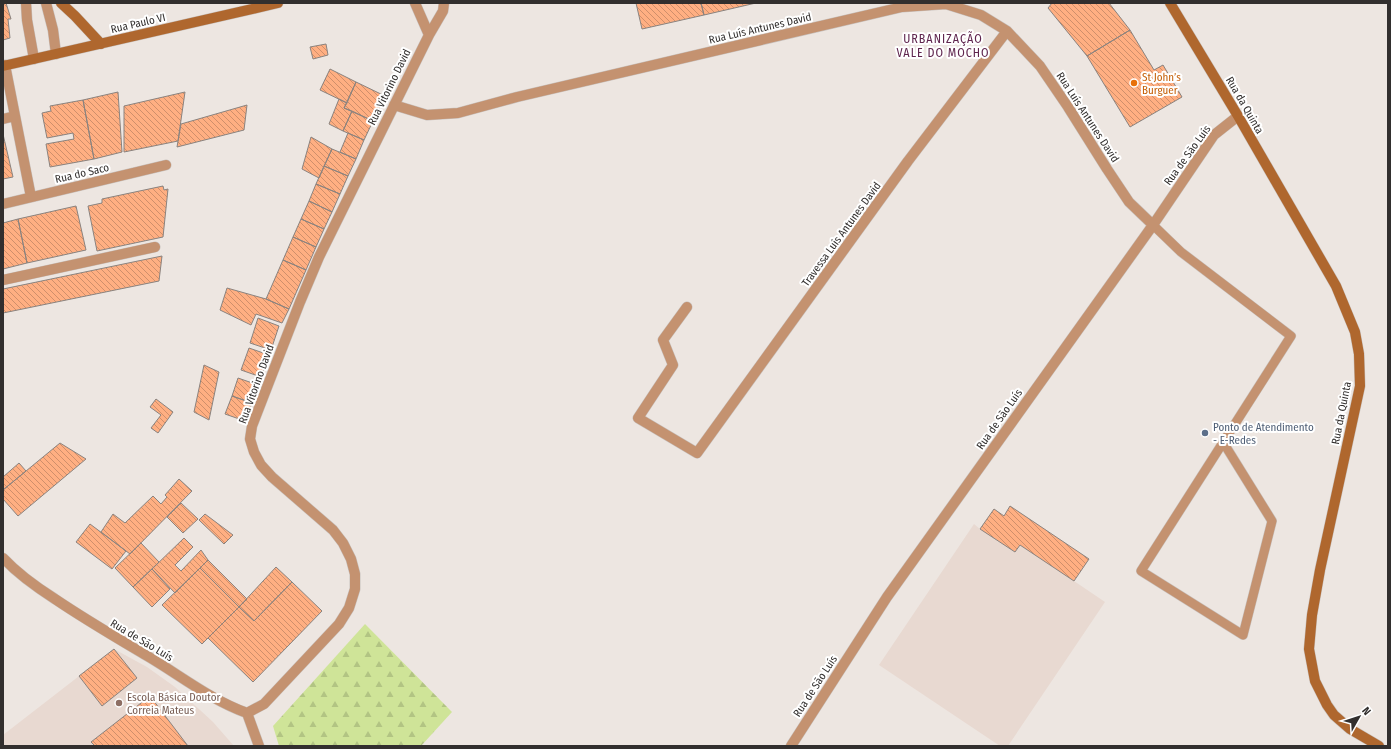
<svg xmlns="http://www.w3.org/2000/svg" width="1391" height="749" font-family="'Fira Sans Condensed',sans-serif">
	<style>
		.built { fill: #e8d9d1 }
		.forest { fill: url(#forest-firs) }
		.building { fill: url(#building-back-hatch); stroke: #8a837f }
		.lines { fill: none; stroke-linecap: round; stroke-linejoin: round }
		.lane-casing { stroke: #c8c1bd; stroke-width: 10 }
		.street-casing { stroke: #c8c1bd; stroke-width: 11 }
		.secondary-casing { stroke: #c8c1bd; stroke-width: 11 }
		.lane { stroke: #c49270; stroke-width: 9 }
		.street { stroke: #c49270; stroke-width: 10 }
		.secondary { stroke: #af672e; stroke-width: 10 }
		.food-dot { fill: #e8710a; stroke: #fff; stroke-width: 1.5 }
		.service-dot { fill: #5c6f8a; stroke: #fff; stroke-width: 1.5 }
		.education-dot { fill: #8d6e63; stroke: #fff; stroke-width: 1.5 }
		.labels { text-anchor: middle; stroke-width: 4; stroke-linejoin: round; paint-order: stroke }
		.street-label { font-size: 11px; fill: #322f2e; stroke: #fff }
		.food-label { font-size: 11px; fill: #c56008; stroke: #fff; text-anchor: start }
		.service-label { font-size: 11px; fill: #4e5e75; stroke: #fff; text-anchor: start }
		.education-label { font-size: 11px; fill: #785e54; stroke: #fff; text-anchor: start }
		.neighbourhood-label { font-size: 12px; letter-spacing: 1px; fill: #5f254e; stroke: #fff }
	</style>
	<defs>
		<pattern id="forest-firs" width="22" height="20" patternUnits="userSpaceOnUse"><rect width="22" height="20" fill="#cfe498"/><path d="M5 1l3.5 6h-7zM16 11l3.5 6h-7z" fill="#b2c483"/></pattern>
		<pattern id="building-back-hatch" width="6" height="6" patternUnits="userSpaceOnUse"><rect width="6" height="6" fill="#ffaf82"/><path d="M-1 5l2 2M0 0l6 6M5-1l2 2" fill="none" stroke="#cf8f6b"/></pattern>
	</defs>
	<rect width="100%" height="100%" fill="#ede6e1"/>
	<path class="built" d="M1010 506 1089 559 1074 581 1105 602 1008 746H1000L879 665 974 524 980 529 994 509 1004 516Z
		M114 649 147 667 175 687 213 722 234 746H3V735Z"/>
	<path class="forest" d="M365 624 452 712 421 746H279L273 726Z"/>
	<path class="building" d="M3 3H6L11 19H8L10 38 3 40Z
		M636 3H701L704 15 642 29Z
		M701 3H756L704 15Z
		M1052 3H1109L1130 30 1087 56 1048 8Z
		M1130 30 1154 70 1163 65 1182 97 1130 127 1087 56Z
		M326 44 328 55 313 59 310 47Z
		M330 69 356 82 347 103 320 90Z
		M356 82 385 96 373 121 344 108Z
		M118 92 122 152 94 159 83 100Z
		M185 92 178 141 124 152V106Z
		M339 99 347 103 344 108 352 111 343 131 329 124Z
		M83 100 94 159 50 167 46 144 74 139 73 133 47 138 42 113 51 111 50 106Z
		M247 105 244 130 177 147 181 124Z
		M352 111 373 121 364 140 343 131Z
		M348 133 364 140 356 159 340 152Z
		M3 134 13 177 3 179Z
		M311 137 332 149 319 178 302 169Z
		M332 149 356 159 348 176 324 166Z
		M324 166 348 176 340 194 316 184Z
		M316 184 340 194 332 212 309 201Z
		M163 186 164 190 168 189 163 237 97 251 88 206 102 203V199Z
		M309 201 332 212 324 229 301 219Z
		M76 206 86 250 27 263 18 219Z
		M18 219 27 263 3 269V223Z
		M301 219 324 229 316 247 293 237Z
		M293 237 316 247 306 270 283 260Z
		M162 256 159 281 3 313V289Z
		M283 260 306 270 289 309 266 299Z
		M227 288 266 299 289 309 282 323 256 314 251 325 220 310Z
		M258 318 279 326 271 350 250 343Z
		M249 348 269 355 261 377 241 370Z
		M204 365 219 372 209 420 194 412Z
		M238 378 258 385 252 403 232 396Z
		M232 396 252 403 245 421 225 414Z
		M156 399 173 412 158 433 151 428 161 415 150 407Z
		M60 443 86 459 18 516 3 499V490Z
		M19 463 26 471 3 490V477Z
		M179 479 192 491 130 554 101 532 113 514 125 523 153 496 161 504 167 497 165 495Z
		M181 503 198 519 183 533 167 517Z
		M1010 506 1089 559 1074 581 1020 545 1015 552 980 529 994 509 1004 516Z
		M205 514 233 535 224 544 199 520Z
		M90 524 126 551 112 569 76 542Z
		M184 538 193 547 175 565 181 571 201 550 208 560 175 593 152 569Z
		M141 543 159 562 133 587 115 568Z
		M208 560 247 599 239 607 200 568Z
		M276 567 292 582 254 621 239 607Z
		M200 568 239 607 202 644 162 605Z
		M152 569 170 589 152 607 133 587Z
		M292 582 322 611 253 682 208 638 239 607 254 621Z
		M114 649 137 678 102 706 79 676Z
		M150 696 188 746H95L91 742Z"/>
	<g class="lines">
		<g class="lane-casing">
			<path id="lane" d="M1153 225 1181 252 1291 336 1141 571 1243 635 1272 521 1223 442"/>
		</g>
		<g class="street-casing">
			<path id="street" d="M26 3 27 20 34 59
				M46 3 53 30 56 54
				M415 3 429 35
				M5 65 31 197
				M394 105 427 115 458 113 517 97 902 7 946 4 981 15 1007 31 1040 66 1068 107 1107 169 1129 202 1153 225
				M3 119 15 116
				M3 204 166 165
				M3 280 155 247
				M687 307 663 340 673 365 638 418 697 453 908 161 1007 31
				M3 558C18 574 36 587 55 599 86 620 117 638 149 657 181 676 211 700 247 713L259 746
				M247 713 264 704 339 624 349 608 355 589V574L351 559 343 543 333 530 272 477 261 465 254 452 250 439 252 426 300 302 319 257 429 35 443 11 444 3
				M791 746 887 597 1153 225 1214 135 1238 116"/>
		</g>
		<g class="secondary-casing">
			<path id="secondary" d="M61 3 75 16 101 44
				M1170 3 1238 116 1336 286 1355 332 1359 354 1360 386 1320 570 1312 615 1309 649 1315 681 1327 705 1334 715 1350 729 1379 746
				M3 66 278 3"/>
		</g>
		<use href="#lane" class="lane"/>
		<use href="#street" class="street"/>
		<use href="#secondary" class="secondary"/>
	</g>
	<circle class="food-dot" cx="1134" cy="83" r="4"/>
	<circle class="service-dot" cx="1205" cy="433" r="4"/>
	<circle class="education-dot" cx="119" cy="703" r="4"/>
	<g class="labels">
		<g class="street-label">
			<text transform="translate(138 23) rotate(-13)" y="4">Rua Paulo VI</text>
			<text transform="translate(760 28) rotate(-13)" y="4">Rua Luís Antunes David</text>
			<text transform="translate(389 87) rotate(-64)" y="4">Rua Vitorino David</text>
			<text transform="translate(1245 105) rotate(60)" y="4">Rua da Quinta</text>
			<text transform="translate(1088 117) rotate(57)" y="4">Rua Luís Antunes David</text>
			<text transform="translate(1187 155) rotate(-54)" y="4">Rua de São Luís</text>
			<text transform="translate(82 173) rotate(-13)" y="4">Rua do Saco</text>
			<text transform="translate(841 234) rotate(-54)" y="4">Travessa Luís Antunes David</text>
			<text transform="translate(256 384) rotate(-70)" y="4">Rua Vitorino David</text>
			<text transform="translate(1341 413) rotate(-79)" y="4">Rua da Quinta</text>
			<text transform="translate(999 419) rotate(-55)" y="4">Rua de São Luís</text>
			<text transform="translate(142 640) rotate(31)" y="4">Rua de São Luís</text>
			<text transform="translate(815 686) rotate(-57)" y="4">Rua de São Luís</text>
		</g>
		<g class="food-label">
			<text x="1142" y="81">St John’s<tspan x="1142" dy="13">Burguer</tspan></text>
		</g>
		<g class="service-label">
			<text x="1213" y="431">Ponto de Atendimento<tspan x="1213" dy="13">- E-Redes</tspan></text>
		</g>
		<g class="education-label">
			<text x="127" y="701">Escola Básica Doutor<tspan x="127" dy="13">Correia Mateus</tspan></text>
		</g>
		<g class="neighbourhood-label">
			<text x="943" y="43">URBANIZAÇÃO<tspan x="943" dy="14">VALE DO MOCHO</tspan></text>
		</g>
	</g>
	<rect width="1391" height="749" fill="none" stroke="#322f2e" stroke-width="8"/>
	<g transform="translate(1359 717) rotate(51)" stroke="#ffffff" stroke-width="3" paint-order="stroke">
	<path d="M0-3L7 15L0 10L-7 15Z" fill="#322f2e"/>
	<text y="-6" font-size="11" font-weight="bold" text-anchor="middle" fill="#322f2e">N</text>
	</g>
</svg>
